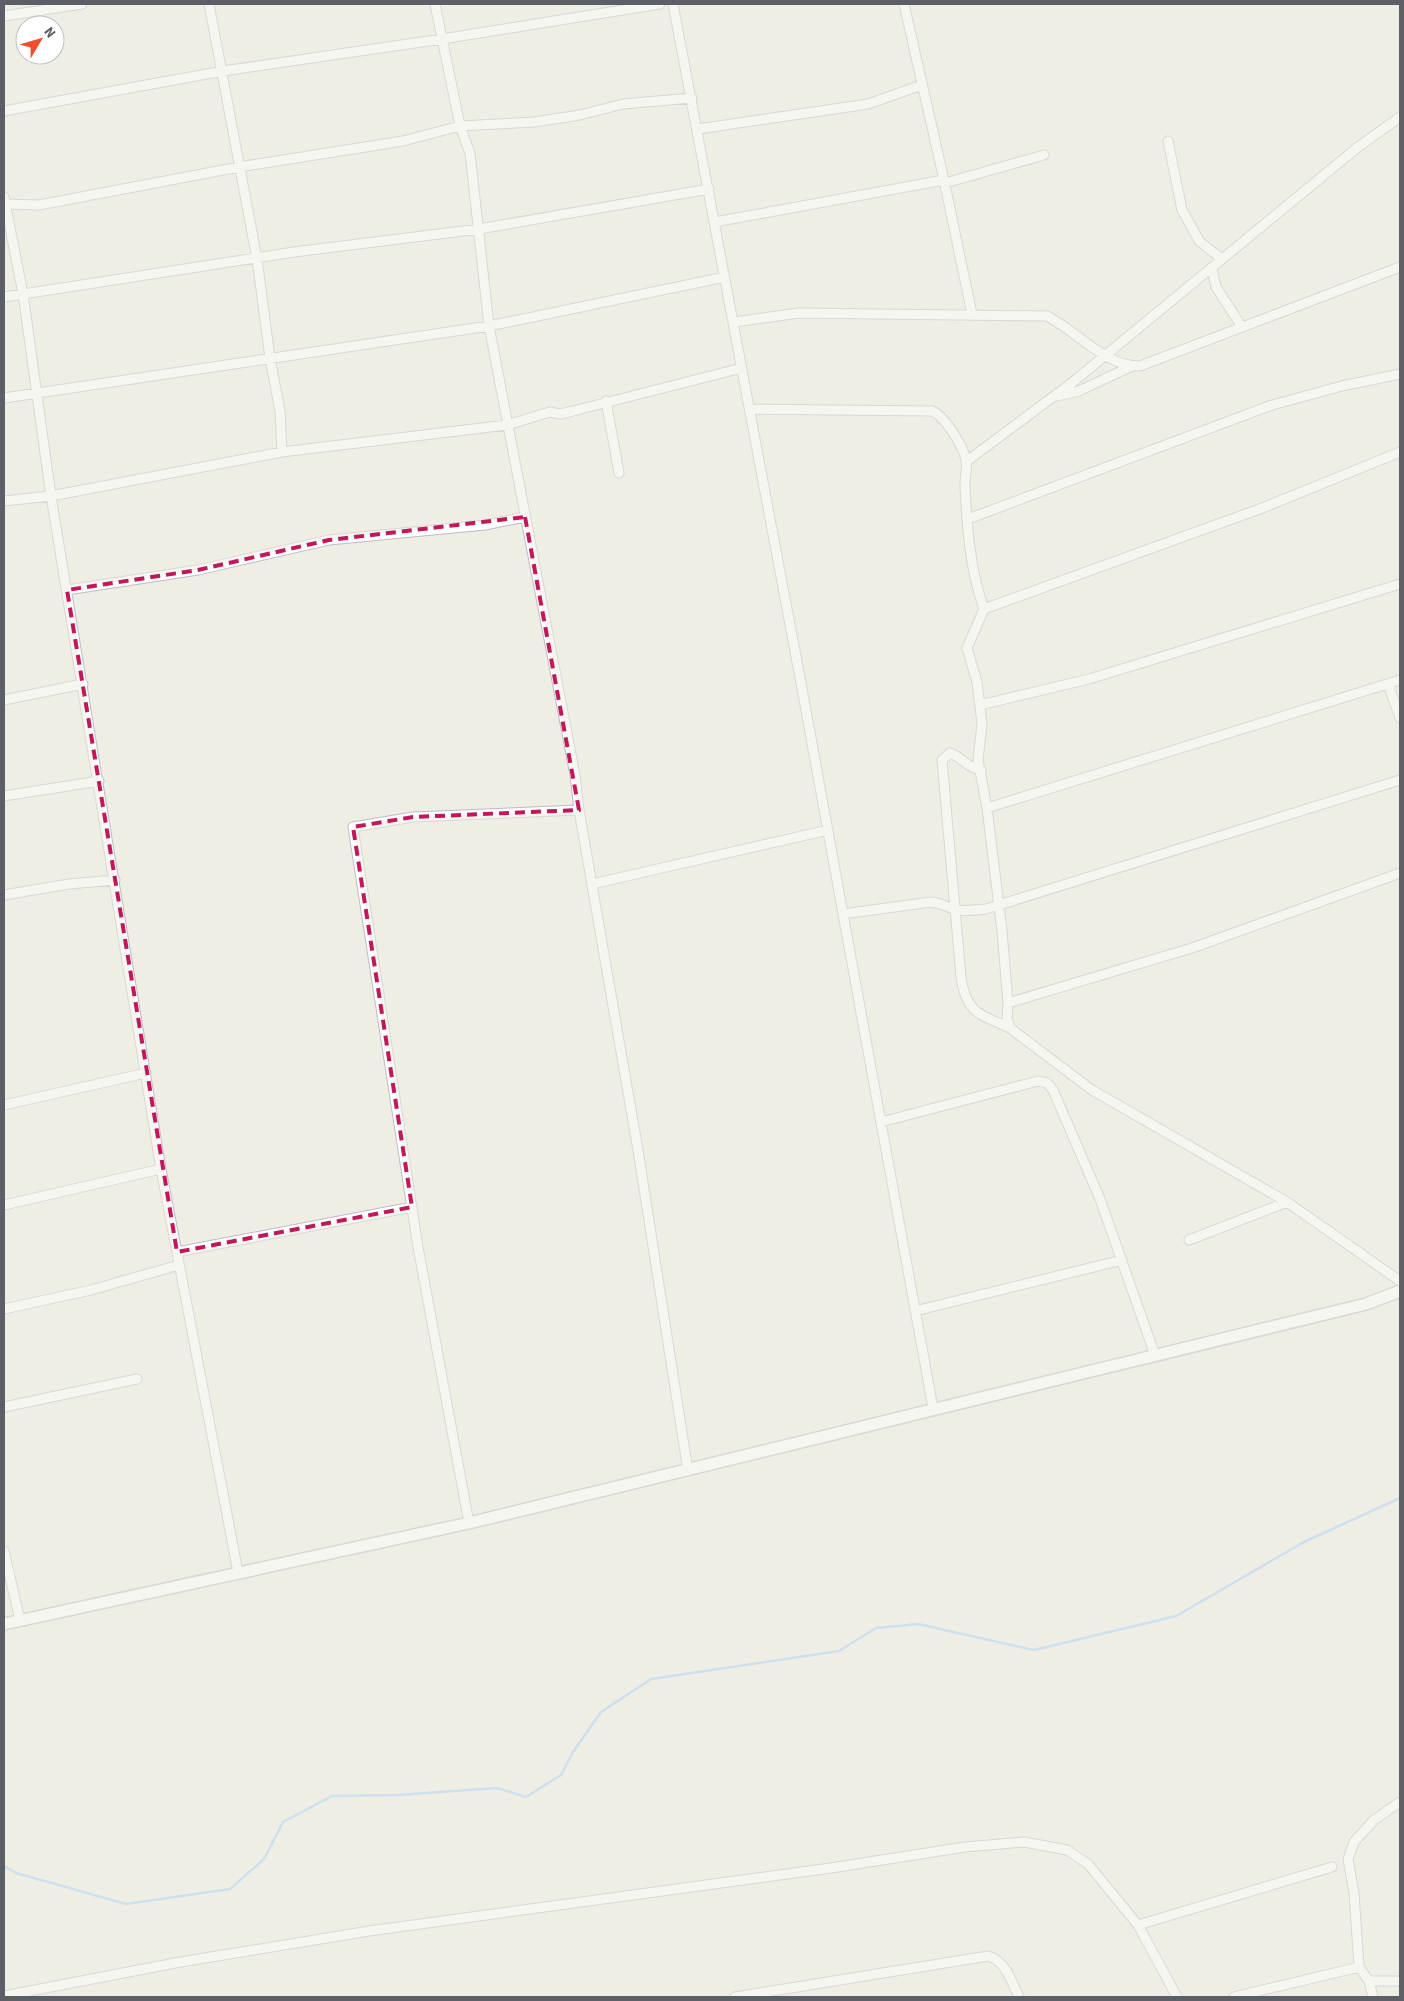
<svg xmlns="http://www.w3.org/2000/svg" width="1404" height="2001" font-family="'Source Sans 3',sans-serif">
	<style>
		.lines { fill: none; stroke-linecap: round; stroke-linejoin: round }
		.stream { stroke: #a4ceff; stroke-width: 2.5 }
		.minor-casing { stroke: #bcbdc3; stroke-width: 11 }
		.tertiary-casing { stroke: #bcbdc3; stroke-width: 14 }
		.minor { stroke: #fff; stroke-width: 9 }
		.tertiary { stroke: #fff; stroke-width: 11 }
		.marked { fill: none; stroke: #c2185b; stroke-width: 4; stroke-dasharray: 10 6; stroke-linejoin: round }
	</style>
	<rect width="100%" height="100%" fill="#efeee4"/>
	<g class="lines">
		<path class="stream" d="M4 1866 16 1873 126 1904 230 1889 264 1859 283 1822 332 1796 398 1795 497 1788 526 1797 561 1775 573 1752 601 1712 651 1679 839 1651 876 1628 918 1624 1034 1650 1176 1616 1304 1542 1400 1498"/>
		<g class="minor-casing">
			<path id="minor" d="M209 4 257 259 270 358 280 411 282 452
				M435 4 460 126 470 153 489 326 575 775 579 810 638 1150 688 1471
				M673 4 801 683 933 1408
				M904 4 944 180
				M4 16 82 4
				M4 111 223 71 442 39 660 4
				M698 129 868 104 922 85
				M1168 141 1182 210 1200 242 1222 259
				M945 183 1044 155
				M4 197 23 294 51 496 282 452 507 425 550 412 560 414 573 411 742 368
				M4 204 39 205 239 167 403 141 460 126 534 122 580 115 623 104 692 98
				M715 222 944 180 972 314
				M1212 269 1216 287 1242 327
				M4 297 294 252 479 229 709 189
				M734 322 799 313 1047 316C1077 331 1104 366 1140 366L1400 267
				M1057 396 1079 391 1132 366
				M4 398 489 326 725 277
				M606 401 619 473
				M750 409 932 411C945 416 963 446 966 460 968 468 964 479 965 487 967 528 970 570 984 609L967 648 977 682 982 724 978 760 987 808 1002 931 1008 1003 1007 1018 1010 1028 1092 1090 1287 1202 1400 1281
				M967 461 1073 382 1358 147 1400 117
				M4 501 51 496 161 1169 238 1572
				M968 519 1272 405 1342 386 1400 374
				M67 590 198 570 329 540 485 525 525 517
				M984 609 1265 507 1400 452
				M1388 684 1400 718
				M4 700 83 684
				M980 705 1089 679 1400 584
				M981 770C967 768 962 757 950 753L942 760 961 977C966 1013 979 1014 1010 1028
				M4 796 99 781
				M987 808 1400 680
				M592 884 828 830
				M4 895 69 884 115 880
				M843 914 931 902C940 903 945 906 954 909 964 912 975 910 986 909L1400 780
				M1008 1003 1195 947 1400 873
				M4 1105 146 1073
				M881 1122 1038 1081 1047 1083 1053 1090 1100 1199 1155 1355
				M4 1205 161 1169
				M1189 1240 1287 1202
				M177 1252 412 1207
				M4 1309 91 1290 179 1265
				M915 1311 1122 1260
				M4 1407 137 1379
				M469 1523 418 1247 353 827 413 817 579 810
				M4 1551 20 1620
				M1138 1925 1332 1867
				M1369 1981H1400
				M4 1996 175 1963 369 1931 831 1868 965 1847 1024 1842 1067 1850 1088 1864 1138 1925 1177 1997
				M735 1997 988 1956C1006 1961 1011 1981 1019 1997
				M1234 1997 1359 1967
				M1373 1997 1369 1981 1359 1967 1354 1893 1348 1859 1354 1842 1374 1820 1400 1802"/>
		</g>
		<g class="tertiary-casing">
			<path id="tertiary" d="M4 1624 469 1523 1366 1304 1400 1291"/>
		</g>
		<use href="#minor" class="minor"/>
		<use href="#tertiary" class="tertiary"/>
	</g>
	<path d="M0 0H1404V2001H0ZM525 517 579 810 413 817 353 827 412 1207 177 1252 67 590 198 570 329 540Z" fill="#efeee4" fill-opacity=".55" fill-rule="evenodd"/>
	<path class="marked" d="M525 517 579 810 413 817 353 827 412 1207 177 1252 67 590 198 570 329 540Z"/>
	<rect width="1404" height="2001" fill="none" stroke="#5c5f65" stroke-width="10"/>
	<g transform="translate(40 40) rotate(52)"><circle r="24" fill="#ffffff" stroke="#bebfc1"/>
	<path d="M0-4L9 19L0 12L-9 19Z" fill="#ec502e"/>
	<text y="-8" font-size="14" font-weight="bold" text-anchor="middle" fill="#5c5f65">N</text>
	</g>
</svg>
